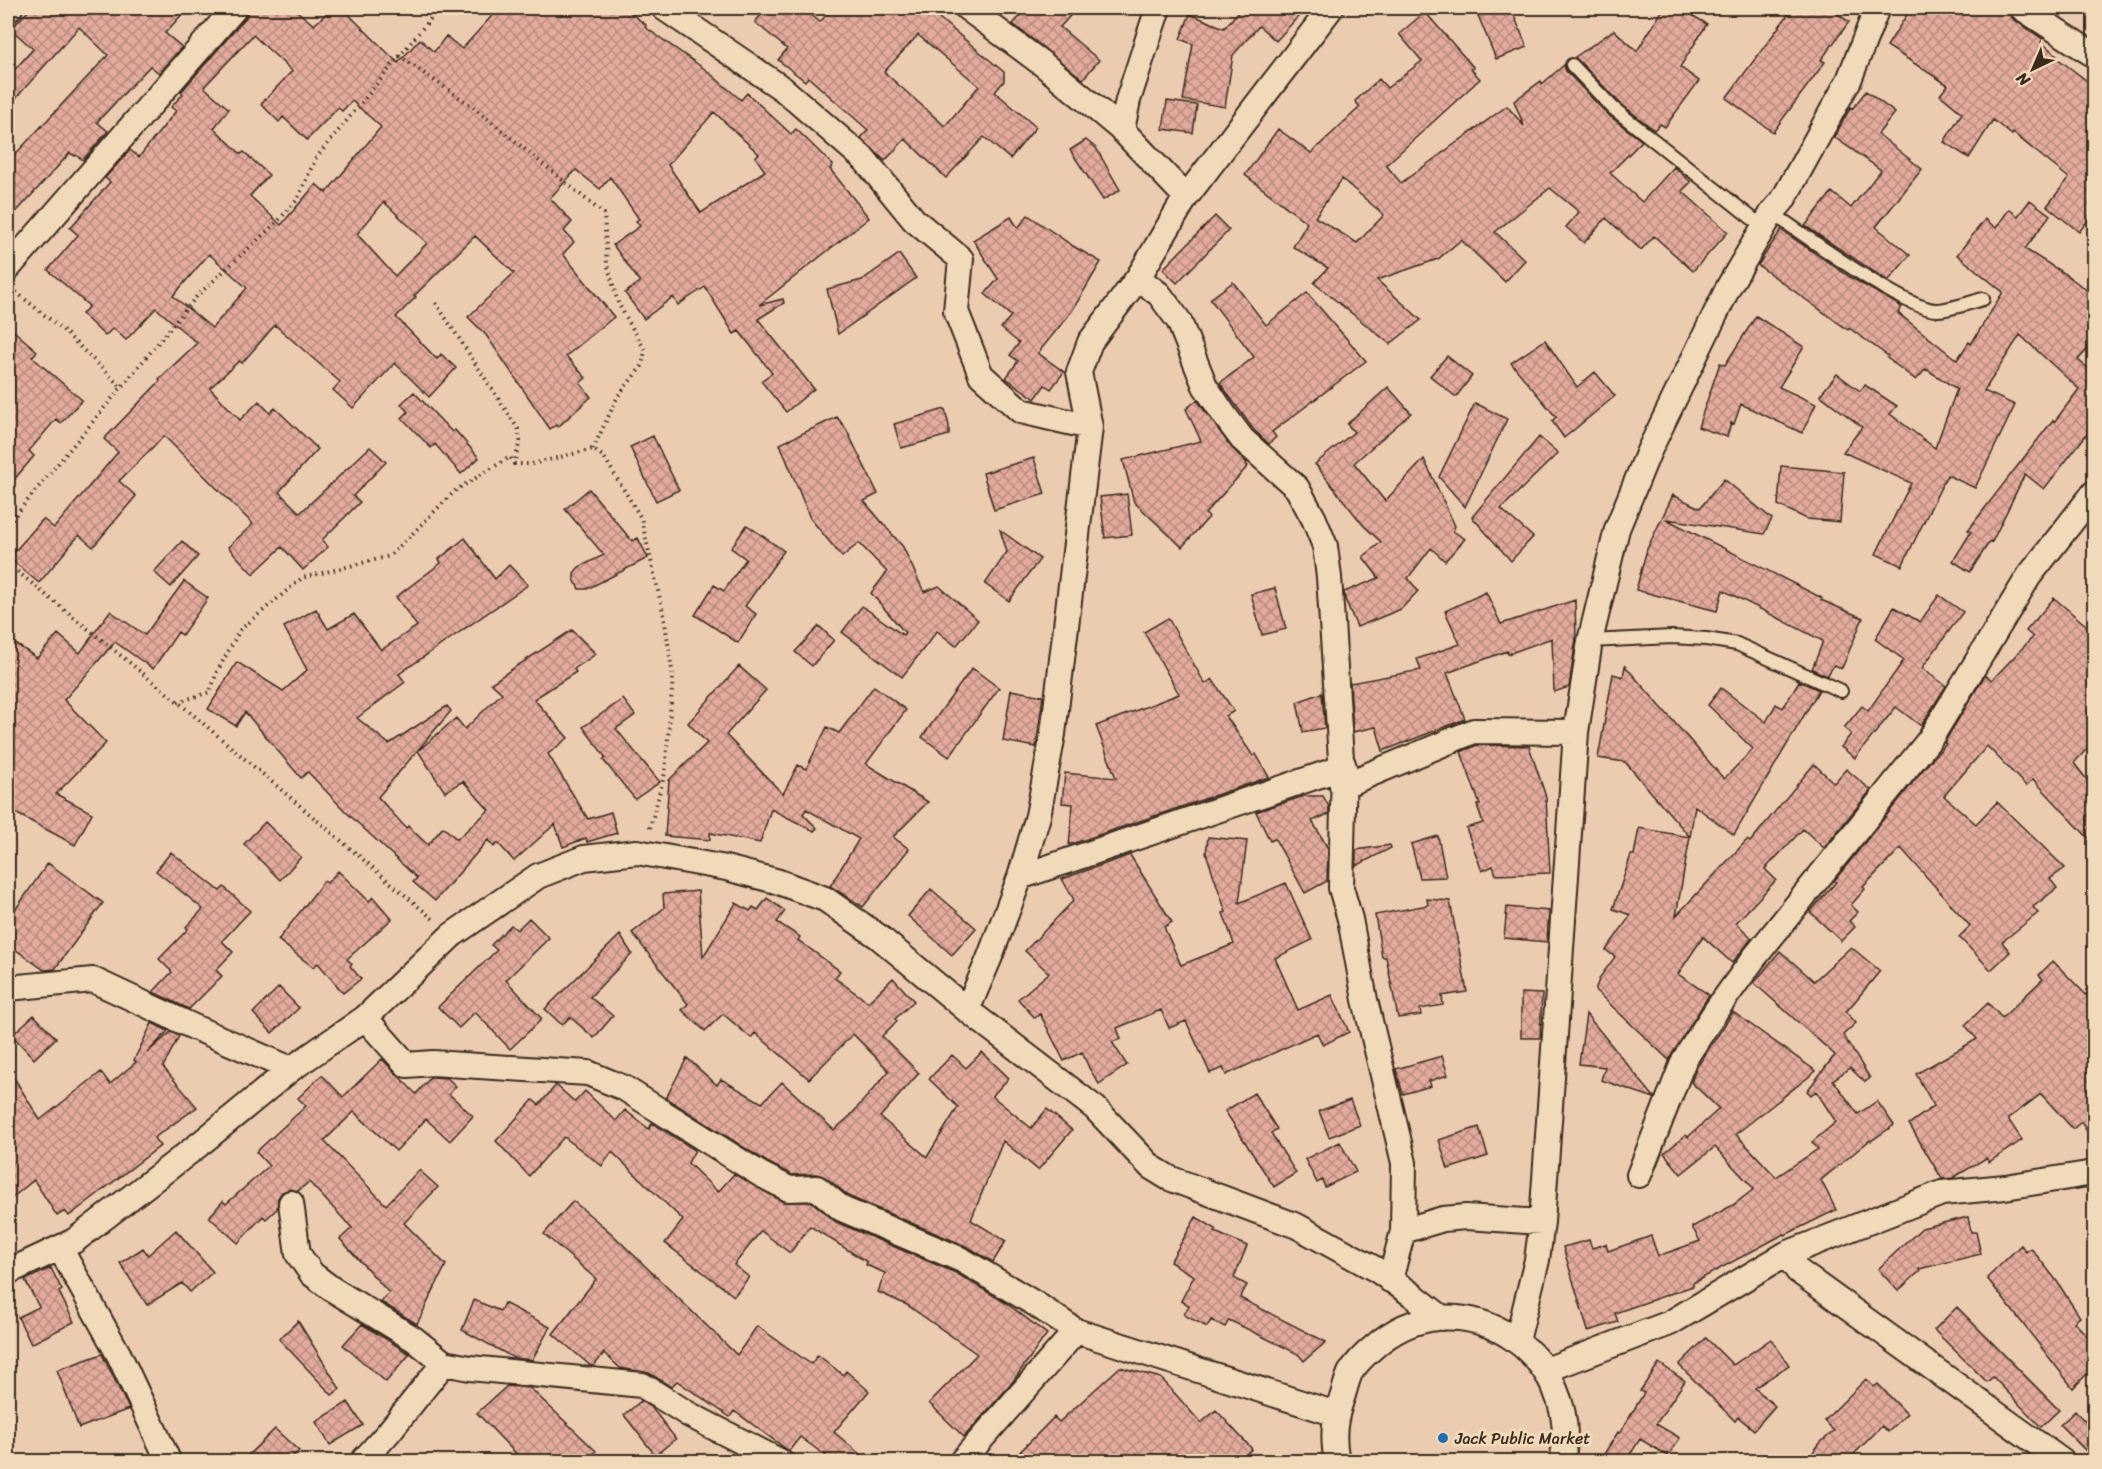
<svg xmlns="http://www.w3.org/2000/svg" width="2102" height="1469" font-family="Sriracha,sans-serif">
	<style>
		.building { fill: url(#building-cross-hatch); stroke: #3b2a1e; stroke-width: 1.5; fill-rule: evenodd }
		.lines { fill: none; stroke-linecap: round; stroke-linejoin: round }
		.lane-casing { stroke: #3b2a1e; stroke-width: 16 }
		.street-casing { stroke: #3b2a1e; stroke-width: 28 }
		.path { stroke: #3b2a1e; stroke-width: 4; stroke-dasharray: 1.5 4.5; stroke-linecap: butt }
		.lane { stroke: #f0dab9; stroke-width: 12 }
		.street { stroke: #f0dab9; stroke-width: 24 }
		.poi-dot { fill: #1f6fb2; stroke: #f0dab9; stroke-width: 2 }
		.labels { text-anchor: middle; stroke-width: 6; stroke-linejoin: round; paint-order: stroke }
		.poi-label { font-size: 16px; fill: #3b2a1e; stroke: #f0dab9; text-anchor: start }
	</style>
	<defs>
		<pattern id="building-cross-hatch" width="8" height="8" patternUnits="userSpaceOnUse" patternTransform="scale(1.5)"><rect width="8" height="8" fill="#e3ab9d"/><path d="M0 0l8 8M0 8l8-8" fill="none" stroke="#b98b7f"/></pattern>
	</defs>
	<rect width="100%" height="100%" fill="#ecccb1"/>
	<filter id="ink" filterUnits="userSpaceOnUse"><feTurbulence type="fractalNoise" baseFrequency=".0167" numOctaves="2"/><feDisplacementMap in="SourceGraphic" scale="12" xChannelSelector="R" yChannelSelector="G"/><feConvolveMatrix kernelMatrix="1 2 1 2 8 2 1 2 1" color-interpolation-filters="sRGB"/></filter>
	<g filter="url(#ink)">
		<path class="building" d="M31 8H188L165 33 182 47 159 73 150 66 97 122 108 131 83 160 76 155 75 156 70 153 8 221V162L108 55 79 27 8 107V77L33 49 11 29Z
			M249 8H293L314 25 332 8H342L398 63 420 39 434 52 446 36 462 49 499 8H624L646 25 645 27 706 70 741 100 747 93 791 134 796 129 833 165 830 169 869 218 759 305 783 299 784 303 758 319 814 389 786 412 761 381 772 373 739 331 734 334 705 287 678 305 673 297 644 319 625 293 640 282 613 245 640 226 636 221 639 219 610 177 600 189 576 170 550 198 572 222 564 231 574 242 563 254 614 317 566 356 586 378 580 383 591 397 558 427 556 425 550 429 486 335 468 317 514 273 475 236 414 296 416 297 396 317 437 359 441 354 456 368 429 397 395 363 353 408 333 390 340 382 275 325 242 363 239 361 210 388 240 420 259 401 270 413 275 408 318 449 279 492 300 513 370 447 386 462 353 496 360 502 322 540 328 547 303 570 282 547 253 574 228 547 253 524 164 436 119 481 136 496 93 547 79 535 39 583 9 558 43 519 54 528 118 452 104 439 160 381 159 379 197 343 156 308 126 340 113 328 105 336 82 314 89 306 48 270 78 235 70 228 110 182 105 178 130 150 139 157 176 111 171 107 183 94 181 92 246 17ZM253 35 292 71 261 104 279 122 283 117 307 140 338 108 342 111 352 101 381 127 326 193 316 184 281 225 250 196 269 175 244 152 241 154 214 128 229 109 204 87ZM714 112 759 154 755 157 765 171 701 213 668 165ZM384 202 427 243 395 276 357 234ZM209 254 247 288 212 328 173 296Z
			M767 8H803L820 22 832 8H927L1004 72V81L995 92 1036 127 1010 159 984 137 946 178 905 139 885 161 861 138 868 130 808 77 805 81 778 60 787 49 755 22ZM918 35 979 86 945 126 884 72Z
			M1028 8H1077L1060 27 1099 60 1083 79 1013 24Z
			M1239 8H1306L1276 41 1259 26 1233 55 1225 107 1183 100 1193 44 1180 39 1190 14 1224 28 1241 9Z
			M1475 8H1511L1527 47 1496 59Z
			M1664 8H1680L1707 24 1680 67 1699 81 1665 127 1660 124 1654 130 1619 102 1575 57 1614 30 1637 51Z
			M1793 8H1830L1849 22 1821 60 1825 62 1773 132 1726 98Z
			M1911 8H2008L2009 14 2014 20 2043 39 2041 42 2058 56 2057 58 2094 86V213L2079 232 2047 206 2069 178 2013 133 2012 135 1993 120 1969 158 1944 142 1962 113 1940 95 1948 85 1887 46Z
			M1425 12 1474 68 1471 69 1480 79 1386 165 1401 183 1507 106 1524 126 1514 101 1541 81 1542 84 1564 65 1566 71 1607 114 1642 141 1610 173 1642 202 1674 167 1691 182 1682 191 1728 232 1693 271 1654 236 1641 250 1606 218 1584 243 1566 227 1579 212 1550 188 1495 232 1525 260 1505 282 1461 240 1438 259 1377 280 1421 320 1390 344 1314 283 1328 268 1293 247 1307 223 1245 175 1278 129 1311 153 1360 107 1355 101 1379 79 1387 88 1422 61 1399 34ZM1342 179 1384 215 1357 243 1315 217Z
			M1866 91 1895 113 1878 134 1922 169 1876 227 1910 255 1888 281 1805 226 1832 192 1851 208 1881 170 1834 137 1851 107 1853 108Z
			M1167 101 1197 105 1193 133 1163 129Z
			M1086 140 1096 148 1120 190 1103 200 1070 150Z
			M2030 200 2050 215 2025 249 2068 276 2088 291 2086 294 2094 302V342L2078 360 2093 372 2094 370V425L2044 489 2025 474 1992 542 1990 541 1970 572 1953 561 1971 532 1968 530 2053 420 2055 421 2079 389 2020 335 1984 391 2015 405 1975 488 1947 475 1902 566 1876 554 1911 483 1843 452 1862 427 1820 395 1837 374 1860 391 1865 385 1897 406 1890 414 1935 448 1957 389 1926 369 1916 380 1887 358 1888 356 1849 328 1848 330 1758 265 1781 230 1850 277 1902 307 1898 313 1957 360 1969 342 1971 344 2003 292 1957 255 1985 219 1996 228 2009 209 2018 216Z
			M1028 215 1073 246 1101 262 1072 311 1038 353 1064 372 1051 389 1045 385 1035 399 1006 378 1018 361 1010 355 1019 343 1001 328 1011 316 985 294 998 279 973 240 1011 217 1018 228Z
			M1215 216 1229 230 1177 283 1163 269Z
			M899 254 916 278 838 334 827 289 862 280Z
			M1233 282 1266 325 1307 293 1366 361 1272 432 1276 437 1269 444 1253 429 1220 383 1254 357 1210 299Z
			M1756 316 1804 347 1779 387 1816 404 1802 433 1741 404 1734 424 1731 423 1727 437 1698 427 1720 363 1725 365Z
			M8 326 37 351 32 357 82 400 61 423 56 419 29 451 34 456 8 487Z
			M1545 340 1577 387 1595 372 1615 396 1564 438 1552 421 1556 417 1511 363Z
			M1447 356 1472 376 1456 397 1430 376Z
			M1388 387 1411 413 1354 463 1385 501 1424 459 1455 526 1453 531 1465 539 1445 561 1431 548 1408 578 1418 591 1401 609 1357 627 1345 599 1344 592 1379 578 1363 557 1381 542 1363 525 1315 464 1354 432 1347 424Z
			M414 392 452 432 455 430 479 458 461 474 435 444 431 448 402 418 408 412 401 404Z
			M1197 400 1231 447 1247 463 1246 464 1248 466 1205 514 1209 517 1182 547 1134 502 1123 460 1201 441 1186 409Z
			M1475 403 1507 419 1465 507 1439 477Z
			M945 409 949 426V435L901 448 894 424Z
			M837 417 846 429 878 494 864 501 903 547 924 592 939 586 978 620 956 646 937 631 902 677 842 632 862 606 903 635 905 633 871 593 887 572 859 543 842 557 810 518 780 444Z
			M653 436 679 490 656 501 630 447Z
			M1539 437 1558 453 1501 509 1533 537 1511 561 1472 517Z
			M1034 458 1045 494 994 510 983 473Z
			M1781 466 1844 472 1840 522 1807 519 1778 505Z
			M1724 479 1772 519 1764 534 1666 519 1822 598 1821 600 1863 618 1842 668 1834 665 1827 676 1812 669 1823 641 1723 590 1717 611 1636 590 1647 549 1673 495 1700 508Z
			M589 489 632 541 638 538 648 558 587 589H579L574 579V573L579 567 604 555 565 509Z
			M1127 494 1132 535 1105 538 1100 497Z
			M747 525 784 551 745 606 756 614 738 643 695 615 714 585 724 591 746 559 731 548Z
			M1000 530 1040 559 1009 601 985 584 1007 552Z
			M465 538 495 579 509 565 528 585 399 674 405 682 357 718 389 744 447 706 451 711 378 797 406 828 408 826 428 845 443 827 457 839 489 810 463 781 445 792 418 751 456 718 465 729 502 693 491 683 572 630 596 654 574 669 576 672 534 699 568 738 548 754 588 819 611 812 617 833 587 842 586 838 563 847 555 824 514 861 498 843 494 847 488 840 435 901 413 882 417 878 345 811 308 772 301 778 245 712 236 726 208 709 237 662 283 691 307 670 284 627 316 609 328 629 354 614 381 650 417 626 396 597 441 563 439 559Z
			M182 541 198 556 171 587 154 572Z
			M184 581 208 598 182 635 178 632 153 669 115 642 64 700 106 743 56 794 92 813 75 845 8 809V639L37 658 58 634 80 653 110 611 145 635Z
			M1275 588 1286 629 1262 635 1251 594Z
			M1486 592 1501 624 1575 600 1576 638 1569 687 1554 692 1552 638 1508 654 1507 651 1447 673 1465 719 1383 751 1376 727 1353 732 1350 683 1421 670 1417 659 1460 644 1445 611Z
			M1939 595 1963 612 1922 668 1946 686 1921 726 1896 707 1855 758 1841 747 1851 734 1844 728 1862 706 1868 711 1904 660 1875 639 1894 607 1920 622Z
			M2054 598 2094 632V741L2074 763 2094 789V844L2033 779 2026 786 1987 746 1944 796 1976 824 1997 802 2065 868 2050 879 2057 888 2033 907 2038 913 2002 942 2010 952 1991 970 1959 937 1970 926 1901 848 1863 887 1865 889 1851 905 1858 912 1849 921 1855 927 1841 941 1810 912 1836 882 1834 881 1926 766 1946 744 1944 743 1985 675 1992 680 2033 637 2026 631Z
			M1168 618 1205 684 1212 679 1234 711 1226 716 1253 756 1256 754 1269 777 1069 845 1073 804 1062 803 1065 773 1116 778 1096 726 1179 694 1144 632Z
			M819 626 834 640 812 666 795 652Z
			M739 666 766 690 726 735 783 794 798 765 806 769 827 727 839 733 874 686 906 710 866 764 928 802 893 837 909 849 863 907 830 886 859 839 806 809 803 814 817 828 814 831 771 809 760 843 710 833V840L665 836 669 780 707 743 688 723Z
			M1625 666 1724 779 1753 749 1708 705 1721 688 1766 722 1776 704 1783 708 1799 681 1819 690 1734 835 1695 806 1690 837 1625 762 1598 758 1613 674 1623 677Z
			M972 668 999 688 949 757 922 737Z
			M1011 690 1043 696 1036 747 1003 741Z
			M1322 693 1325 728 1303 732 1297 702Z
			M623 699 635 715 616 729 660 782 635 799 603 760 606 758 583 727Z
			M1477 745 1529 746 1546 797 1550 873 1496 875 1493 866 1482 871 1466 828 1483 823 1477 805H1480L1461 752Z
			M1814 764 1834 783 1846 769 1871 790 1824 848 1803 829 1765 869 1776 880 1736 923 1752 938 1732 963 1703 937 1678 974 1709 995 1669 1060 1595 990 1600 977 1615 957 1606 950 1631 915 1613 909 1631 855H1634L1639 828 1690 837 1676 916 1747 840 1750 842Z
			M1304 796H1323L1329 807V814L1312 821 1328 848 1327 881 1305 893 1275 839 1270 841 1256 812Z
			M265 822 301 857 280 880 244 844Z
			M1438 836 1446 877 1420 878 1411 844Z
			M1208 837 1247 841 1239 903 1286 883 1312 940 1275 958 1298 1010 1332 995 1349 1032 1323 1045 1317 1033 1226 1075 1223 1068 1210 1073 1186 1021 1169 1028 1161 1010 1117 1028 1121 1039 1112 1042 1127 1065 1099 1084 1089 1068 1082 1052 1064 1061 1040 1014 1035 1018 1018 999 1049 973 1025 951 1074 900 1062 879 1130 855 1172 922 1164 927 1181 965 1234 944 1223 913 1226 912 1206 853Z
			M1390 845 1391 848 1356 866V850Z
			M171 852 220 891 224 887 250 911 222 941 233 952 216 970 222 976 189 1009 153 992 172 972 159 959 188 929 186 927 203 909 156 871Z
			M48 863 103 903 55 969 44 970 8 944V920Z
			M338 871 369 901 373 897 392 919 347 959 352 964 350 966 361 979 343 993 318 963 313 967 278 940 324 881 327 883Z
			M931 889 976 928 952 955 908 916Z
			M698 891 703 957 736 903 750 911 753 907 758 910 767 898 785 911 777 922 800 937 798 940 840 971 835 978 868 1002 893 978 914 1001 895 1019 897 1021 882 1036 919 1073 880 1117 927 1157 958 1107 929 1079 952 1055 966 1068 982 1052 1009 1078 992 1096 1031 1128 1047 1109 1072 1130 1038 1170 1003 1141 971 1220 1006 1241 993 1262 968 1247 850 1197 825 1177 816 1174 792 1175 767 1162 666 1098 687 1058 717 1085 721 1079 762 1103 782 1082 834 1130 850 1116 889 1071 853 1034 809 1079 755 1033 751 1038 723 1014 705 1031 682 1010 688 1004 632 933 664 908 663 894Z
			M1427 899 1450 901 1467 992 1442 996 1443 1005 1420 1009 1421 1015 1398 1018 1386 957H1382L1375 915 1428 905Z
			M1507 907 1549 911 1547 942 1504 938Z
			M529 918 549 938 506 980 542 1019 510 1049 475 1012 459 1028 438 1007 497 950 491 945 511 925 517 930Z
			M620 935 632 954 590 997 613 1016 594 1038 570 1017 562 1025 545 1009Z
			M1851 947 1880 971 1846 1012 1856 1023 1843 1035 1870 1078 1865 1082 1850 1068 1833 1080 1858 1114 1877 1101 1894 1125 1871 1141 1870 1140 1821 1180 1836 1210 1785 1235 1784 1234 1693 1283V1286L1615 1313 1618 1322 1588 1331 1563 1247 1589 1240 1592 1248 1606 1244 1608 1251 1651 1236 1658 1256 1700 1241 1692 1227 1733 1205 1754 1189 1715 1147 1681 1174 1664 1153 1686 1135 1688 1137 1719 1109 1691 1082 1697 1067 1733 1012 1816 1071 1736 1134 1776 1177 1818 1149 1812 1142 1836 1122 1816 1091 1811 1095 1807 1091 1835 1055 1754 983 1780 951 1814 981Z
			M2053 961 2094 1003V1142L2081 1122 2073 1129 2041 1094 2008 1119 2022 1140 1989 1162 1986 1158 1953 1178 1942 1179 1909 1124 1934 1106 1916 1074 1977 1039 1965 1025 1988 1003 2002 1018 2043 979 2039 975Z
			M279 987 299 1008 272 1033 253 1013Z
			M1521 993 1542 994 1540 1038H1521Z
			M1586 1014 1654 1097V1098L1601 1080 1605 1067 1579 1064Z
			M34 1015 56 1038 34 1059 12 1035Z
			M152 1023 168 1031 147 1053 171 1032 179 1036 163 1067 197 1107 154 1138 160 1146 69 1216 65 1211 57 1216 34 1180 8 1201V1068L40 1120 101 1072 110 1084 136 1062 134 1060Z
			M1442 1056 1448 1075 1429 1081 1431 1086 1403 1094 1396 1069Z
			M382 1059 416 1094 431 1077 447 1078 456 1086 449 1094 473 1116 450 1141 426 1119 396 1151 354 1112 324 1141 386 1205 419 1170 438 1187 404 1223 446 1265 417 1324 381 1302 389 1293 340 1239 352 1228 309 1182 298 1191 290 1189 282 1192 278 1198 277 1209 266 1219 263 1216 238 1243 209 1217 223 1201 226 1204 269 1166 256 1152 306 1106 298 1098 322 1075 343 1097Z
			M556 1085 575 1102 585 1091 616 1121 625 1110 649 1129 652 1123 695 1150 688 1163 718 1192 734 1174 783 1202H812L836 1222 956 1273 1006 1303 1047 1334 1011 1384 964 1437 929 1403 977 1354 907 1305 878 1292 885 1273 866 1265 867 1262 810 1226 790 1253 761 1231 734 1265 749 1277 734 1296 665 1243 683 1220 612 1152 602 1166 564 1137 529 1176 496 1141 533 1100 539 1105Z
			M1254 1093 1277 1129 1271 1133 1296 1173 1274 1187 1225 1111Z
			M1350 1100 1360 1125 1329 1137 1319 1111Z
			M1479 1127 1488 1156 1448 1169 1439 1140Z
			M1340 1142 1356 1172 1325 1187 1322 1180 1317 1183 1305 1159Z
			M573 1201 610 1232 737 1355 757 1326 811 1364 818 1355 843 1375 846 1371 869 1391 834 1432 868 1461H833L800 1437 789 1451 734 1411 730 1417 677 1381 671 1387 649 1373 620 1368 604 1353 594 1366H591L553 1334 596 1279 544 1234Z
			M1196 1217 1216 1229 1215 1232 1247 1246 1234 1278 1247 1285 1240 1298 1326 1342 1304 1361 1298 1354 1229 1320 1225 1327 1211 1320 1207 1327 1184 1315 1189 1305 1181 1301 1194 1276 1170 1262Z
			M1968 1217 1971 1232H1976L1981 1254 1919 1269 1920 1271 1898 1291 1878 1269 1922 1228Z
			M176 1230 213 1272 190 1292 182 1283 147 1305 120 1263 143 1248 148 1255Z
			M2021 1245 2026 1252 2031 1248 2056 1280 2080 1317 2074 1322 2094 1343V1367L2073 1388 1987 1278Z
			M51 1268 62 1290 59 1292 74 1322 31 1344 18 1317 39 1307 25 1280Z
			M474 1300 500 1311 504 1303 550 1327 532 1360 514 1358 462 1330Z
			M1957 1307 2059 1410 2041 1427 1993 1377 1987 1382 1934 1330Z
			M298 1321 340 1389 332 1395 279 1339Z
			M362 1324 410 1354 386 1382 343 1345Z
			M1706 1338 1733 1365 1771 1339 1789 1365 1755 1388 1775 1406 1754 1430 1738 1417 1735 1421 1679 1365Z
			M102 1354 129 1409 79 1428 57 1370Z
			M1659 1363 1685 1381 1656 1424 1680 1438 1668 1456 1640 1439 1626 1461H1617L1604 1454 1618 1432 1620 1433 1644 1393 1640 1391Z
			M1120 1367 1161 1378 1201 1423 1216 1410 1252 1449 1238 1461H1011L1054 1417 1059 1422Z
			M1866 1379 1874 1387 1878 1384 1907 1414 1888 1432 1882 1426 1847 1461H1806L1821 1442 1834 1431 1824 1421Z
			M507 1386 530 1388 596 1451 586 1461H523L477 1413Z
			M641 1401 652 1408 676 1439 655 1455 624 1415Z
			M348 1402 363 1425 330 1445 316 1422Z
			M2075 1411 2094 1431V1459L2060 1425Z
			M275 1429 299 1451 288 1461H242Z"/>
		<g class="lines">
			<g class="lane-casing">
				<path id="lane" d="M1572 65 1613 108 1763 227
					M1772 213C1802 233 1908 312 1938 310 1952 309 1969 303 1983 299
					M1590 641 1672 637 1706 639 1737 644 1841 691"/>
			</g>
			<g class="street-casing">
				<path id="street" d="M664 8 783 89 865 160 914 220 961 259 956 311 981 375 1021 411 1090 427
					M967 8 1044 65 1122 130 1186 197
					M2022 8 2094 55
					M8 10 10 8
					M1122 130 1128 100 1158 8
					M8 268 235 8
					M1138 278 1159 294 1179 321 1205 386 1225 416 1242 439 1297 488 1314 519 1325 546 1329 577 1341 759 1344 767 1341 888 1350 919 1365 1000 1404 1163 1403 1231 1390 1280
					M1342 786 1474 731 1576 732
					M1020 877 1344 767
					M8 988 93 980 196 1028 291 1069
					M967 1010 989 959 1020 877 1038 816 1053 734 1090 427 1079 372 1090 342 1138 278 1186 197 1331 8
					M365 1018 407 1065 433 1063 588 1073 624 1088 760 1174 789 1189 817 1188 842 1209 962 1260 1037 1305 1076 1331
					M1639 1175 1684 1060 1717 1009 1754 958 1930 739 2029 576 2094 493
					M291 1203 298 1254 312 1274 332 1289 414 1339 444 1363
					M1403 1231 1443 1219 1466 1217 1542 1222
					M60 1248 119 1355 169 1462
					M1786 1254 1798 1271 2063 1462
					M8 1272 74 1241 201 1143 291 1069 365 1018 452 935 538 876 584 858 637 852 726 868 776 881 825 899 879 937 967 1010 1095 1108 1151 1167 1169 1178 1297 1226 1377 1270 1414 1296 1442 1318
					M1517 1341 1537 1260 1542 1222 1576 732 1590 641 1617 529 1649 451 1729 286 1772 213 1783 200 1849 80 1877 8
					M1546 1370 1670 1323 1786 1254 1942 1193 2005 1187 2094 1173
					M362 1462 388 1433 444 1363 470 1368 642 1385 688 1414 781 1462
					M961 1462 1076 1331 1336 1414
					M1337 1462C1332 1435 1334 1420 1343 1395 1345 1388 1347 1380 1350 1373 1358 1360 1370 1350 1381 1341 1466 1275 1585 1358 1562 1462"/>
			</g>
			<path class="path" d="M399 56 472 106 604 214 607 263 618 303 645 350 642 366 618 396 593 449
				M16 292 63 330 122 388
				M514 464H532L593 449 604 457 641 518 664 616 673 677 665 773 649 831
				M8 524 197 296 277 222 297 200 316 158 431 18 433 10 431 8
				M8 564 178 702 433 919
				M178 702 210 692 217 672 240 630 302 578 390 556 456 490 510 457 514 464 520 441 518 429 434 300"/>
			<use href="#lane" class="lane"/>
			<use href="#street" class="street"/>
		</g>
	</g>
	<circle class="poi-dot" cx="1443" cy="1438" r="6"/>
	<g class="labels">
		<g class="poi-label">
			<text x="1455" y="1444">Jack Public Market</text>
		</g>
	</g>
	<rect width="2102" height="1469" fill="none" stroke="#f0dab9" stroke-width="30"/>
	<rect x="15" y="15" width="2072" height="1439" fill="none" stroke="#3b2a1e" stroke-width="2" filter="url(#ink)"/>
	<g transform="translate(2033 69) rotate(224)" stroke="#f0dab9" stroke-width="4.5" paint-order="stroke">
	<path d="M0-4.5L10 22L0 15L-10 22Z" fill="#3b2a1e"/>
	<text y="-9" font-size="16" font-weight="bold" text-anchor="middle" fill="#3b2a1e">N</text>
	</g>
</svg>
